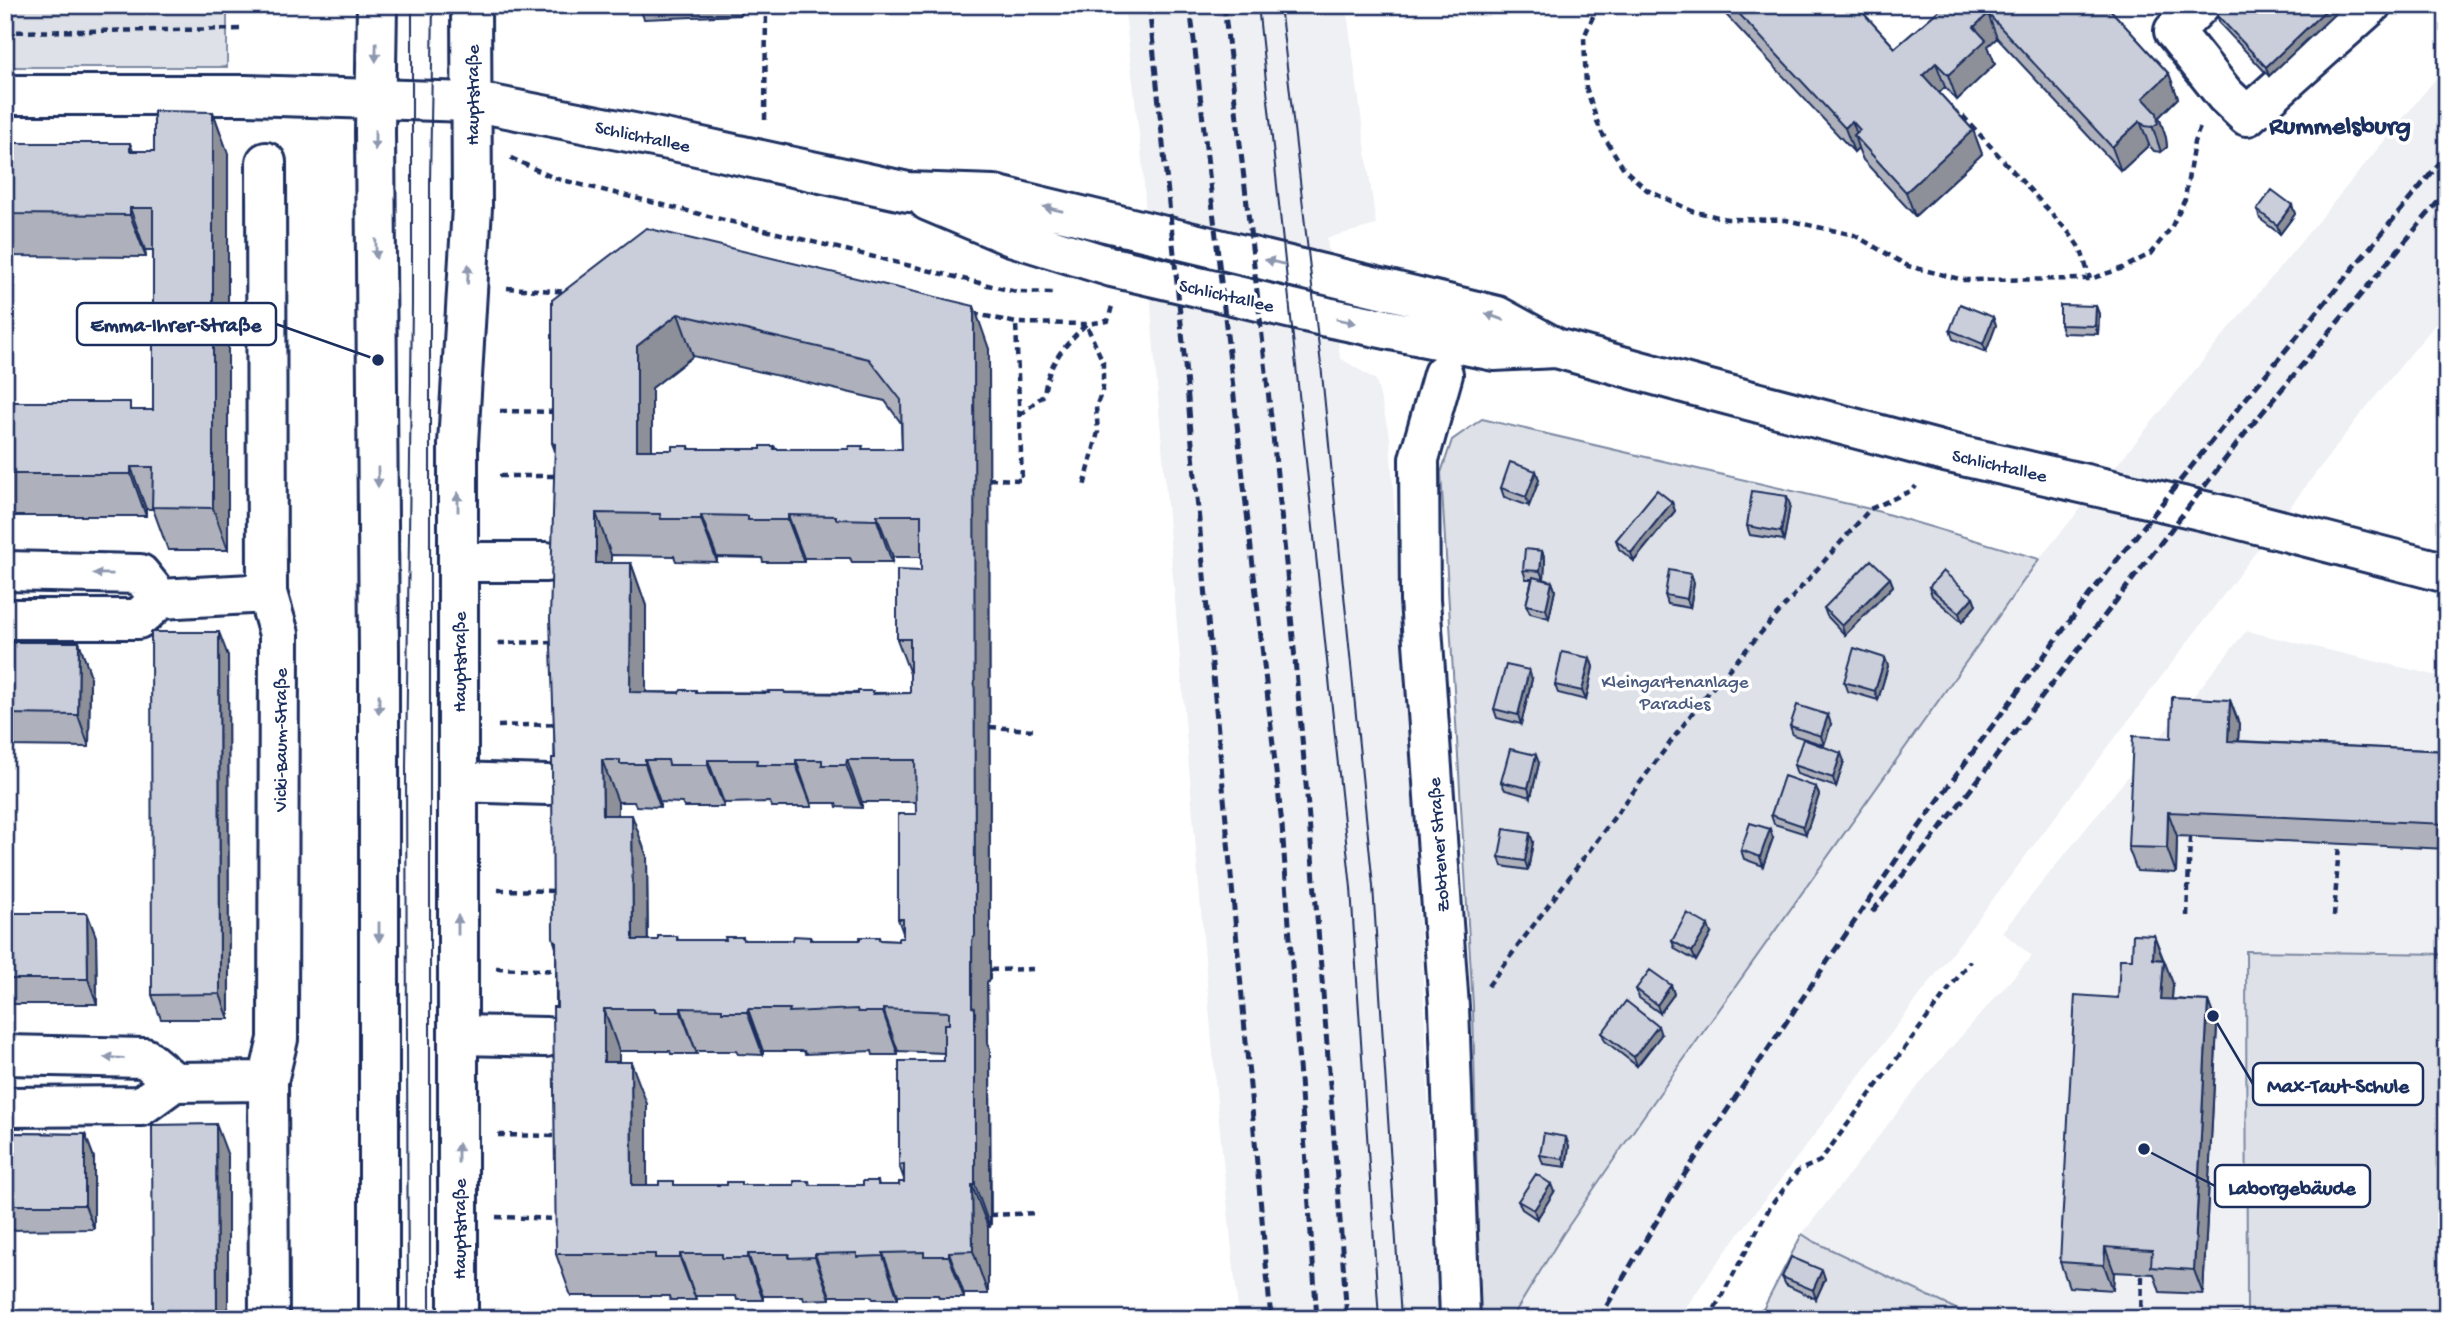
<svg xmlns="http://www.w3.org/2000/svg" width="2452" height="1324" font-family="'Gochi Hand',sans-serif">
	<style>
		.built { fill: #eff0f4 }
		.green { fill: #dee1e7; stroke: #7c88a2; stroke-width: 2 }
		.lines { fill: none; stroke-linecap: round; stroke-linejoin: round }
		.minor-casing { stroke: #1b2f5e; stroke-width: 44 }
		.major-casing { stroke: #1b2f5e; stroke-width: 44 }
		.path { stroke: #1b2f5e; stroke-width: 4.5; stroke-dasharray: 7 5; stroke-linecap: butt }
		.minor { stroke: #fff; stroke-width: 38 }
		.major { stroke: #fff; stroke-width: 38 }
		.tram { stroke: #1b2f5e; stroke-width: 2 }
		.rail { stroke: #1b2f5e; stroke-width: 5; stroke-dasharray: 10 5; stroke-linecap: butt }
		.wall { fill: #aeb1bb; stroke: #1b2f5e; stroke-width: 2; fill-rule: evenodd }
		.shaded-wall { fill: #8d9099; stroke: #1b2f5e; stroke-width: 2 }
		.building { fill: #caceda; stroke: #1b2f5e; stroke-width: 2; fill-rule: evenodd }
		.oneway { fill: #8d97ae }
		.labels { text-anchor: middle; stroke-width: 7; stroke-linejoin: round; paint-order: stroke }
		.street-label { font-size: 19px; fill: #1b2f5e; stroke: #fff }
		.park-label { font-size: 19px; fill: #4c5c80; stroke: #fff }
		.district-label { font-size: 26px; font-weight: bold; fill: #1b2f5e; stroke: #fff }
		.leader { fill: none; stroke: #1b2f5e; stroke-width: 2.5 }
		.callout-dot { fill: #1b2f5e; stroke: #fff; stroke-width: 2.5 }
		.callout { fill: #fff; stroke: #1b2f5e; stroke-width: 2.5 }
		.callout-label { font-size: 21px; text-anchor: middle; font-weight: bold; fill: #1b2f5e }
	</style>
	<rect width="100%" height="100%" fill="#fff"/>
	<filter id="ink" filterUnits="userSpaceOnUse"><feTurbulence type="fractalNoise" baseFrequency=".0143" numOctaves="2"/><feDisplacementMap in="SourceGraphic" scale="14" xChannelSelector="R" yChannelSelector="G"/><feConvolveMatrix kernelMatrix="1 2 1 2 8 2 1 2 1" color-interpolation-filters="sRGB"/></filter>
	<g filter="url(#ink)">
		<path class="built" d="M1124 5H1346L1376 225 1327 238 1340 358 1376 380 1390 437 1423 980 1438 1319H1239L1217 1102 1153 338 1143 169Z
			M2447 65V310L2356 420 1711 1271 1678 1319H1511L1563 1234 1645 1114 2039 559Z
			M2246 631 2447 678V1319H1977L1813 1241 1802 1234 1926 1076 2032 956 2002 932Z"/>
		<path class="green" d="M5 5H227V67H5Z
			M1482 419 1870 509 2039 559 1645 1114 1563 1234 1511 1319H1480L1473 1006 1441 473 1452 440Z
			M2246 951 2447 954V1319H2182V1317L2247 1314Z
			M1802 1234 1813 1241 1977 1319H1758Z"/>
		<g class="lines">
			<g class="minor-casing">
				<path id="minor" d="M2200 5 2174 31 2225 95 2247 116 2371 5
					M5 95H245L470 102 492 105 674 141 908 192 994 195 1497 316 1556 348 1706 389 1945 452 2222 515 2447 573
					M266 162 267 593 279 634 278 1039 268 1081 269 1319
					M928 201 1011 236 1112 267 1327 317 1494 351 1556 348
					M1443 374 1419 459 1420 600 1449 1007 1460 1319
					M458 562H546
					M5 571 140 574 160 599
					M5 619H138L160 599 267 593
					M458 782 548 785
					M458 1035 546 1037
					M5 1055 145 1058 174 1082
					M5 1107 141 1106 174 1082 268 1081"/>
			</g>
			<g class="major-casing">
				<path id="major" d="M377 5 375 132 379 651V1319
					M458 1319V444L472 207 471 5"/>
			</g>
			<path class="path" d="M1598 5 1584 37 1586 87 1600 130 1624 169 1647 190 1692 211 1727 219 1786 220 1854 235 1908 266 1964 280 2090 279 2123 268 2150 254 2171 228 2185 199 2194 142 2201 125
				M5 32 245 29
				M1963 116 2070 234 2081 250 2090 279
				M765 120 766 5
				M511 158 554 178 1016 292 1054 293
				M507 288 569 292
				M973 313 1016 323 1086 324 1108 321 1112 306
				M500 411 558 412
				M1020 415 1044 395C1048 362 1064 347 1086 324L1103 362V388L1096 407 1098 432 1084 487
				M499 476H560
				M989 479 1022 480 1016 323
				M498 643 556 642
				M498 726 559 724
				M990 727 1033 730
				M498 890 556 891
				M2187 916 2190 837
				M2334 916 2339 844
				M496 968 561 971
				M990 970 1038 969
				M1488 986 1702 700 1870 509 1913 490 1916 486
				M498 1135 559 1136
				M990 1215 1038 1213
				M496 1217 561 1219
				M1709 1319 1770 1207 1798 1171 1820 1161 1970 961
				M1902 1319 1907 1309
				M2141 1319 2142 1273"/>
			<use href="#minor" class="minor"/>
			<use href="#major" class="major"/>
			<path class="tram" d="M1258 5 1351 888 1379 1319
				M1280 5 1322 374 1373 886 1401 1319
				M408 1319 406 766 412 304V5
				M430 1319V181L433 5"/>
			<path class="rail" d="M1149 5 1183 343 1271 1319
				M1190 5 1282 825 1317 1319
				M1224 5C1248 216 1274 427 1293 638 1314 865 1331 1092 1347 1319
				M1872 912 1927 846 2247 431 2447 191
				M1599 1319 1681 1180 1739 1092 1909 841 1973 752 2090 594 2230 418 2447 154"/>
		</g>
		<path class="wall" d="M581 5H740L741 15 644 19 639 6 582 8Z
			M1717 5H1856L1895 48 1945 5H2106L2169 74 2178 98 2159 117 2166 138 2167 147 2161 152 2154 151 2149 145 2121 171 1997 38 1988 46 1995 64 1957 100 1945 87 1939 93 1973 130 1982 154 1915 216 1863 160 1858 148 1854 152Z
			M2344 5 2269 76 2220 24 2217 15Z
			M213 112 228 154V550H168L153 509H146V516H5V402L133 410H153V250H145L146 257 5 256V143H130L133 151H154Z
			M2292 205 2295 214 2280 234 2260 219 2257 210Z
			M646 228 989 349 990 979 987 982 988 1043 990 1050 991 1224 990 1227H988V1294H964V1298H939L938 1295H898V1299H873L871 1296H830V1299L804 1300 803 1296H763V1300H737L736 1296H695L696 1300H670L669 1296H571L556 1254V948L554 941 555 451 552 443ZM693 356 885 401 901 423 902 449H776L774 446 761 449H690L689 446 672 450H652V388ZM611 555 674 556 676 561 717 562V557L762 558 763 562H804V558H850L852 562H892L893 557H921V571L897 639 910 674V693L646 692V606L631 563H611ZM618 802H634L636 806 660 807V802L682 803 684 807H724V803L770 802 772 807H812L811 803H836L837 807 862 808V802H916V814L898 919 903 933V938L898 941 880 940 879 937 860 940H812L810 937 793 940H744L743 937 726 940H678L677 936 658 940H648L647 857 618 815ZM619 1051H670L671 1054H697L696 1051H736L738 1054 763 1055V1051H804L805 1054 872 1051 873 1055H898V1051L944 1053V1061L899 1165 904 1179V1182L899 1185H879L878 1181 863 1185H647V1104L619 1062Z
			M2096 306 2099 314 2098 334 2063 333 2060 325Z
			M1993 317 1996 325 1986 352 1953 339 1950 330Z
			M1536 471 1539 480 1529 506 1504 497 1501 488Z
			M1672 502 1675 511 1634 561 1619 549 1616 540Z
			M1790 505 1784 540 1750 535 1747 526Z
			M1542 551 1545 559 1544 579 1552 582 1555 590 1549 618 1530 613 1526 605 1532 579H1526L1523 570Z
			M1691 574 1694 583 1690 608 1668 604 1665 595Z
			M1890 578 1893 586 1845 635 1827 616 1824 608Z
			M1929 587 1973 597 1976 605 1962 622 1932 596Z
			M5 642H79L90 674 89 747 5 746Z
			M228 656 229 1019H161L152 995Z
			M1590 658 1593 667 1586 700 1558 693 1555 685Z
			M1885 658 1888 666 1878 700 1847 691 1844 682Z
			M1532 679 1521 724 1497 718 1494 709Z
			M2230 700 2239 724 2238 741 2447 751V849L2177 836 2176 873 2137 871 2128 847 2171 738Z
			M1831 724 1824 745 1793 735 1790 726Z
			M1844 761 1836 787 1797 774 1794 765Z
			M1539 763 1531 797 1505 790 1501 782Z
			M1816 787 1819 795 1806 834 1774 824 1771 815Z
			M1773 838 1763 866 1744 859 1741 850Z
			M1533 842 1528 870 1502 866 1499 857Z
			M5 913H87L96 937 97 1004H5Z
			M1711 934 1696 961 1675 949 1672 941Z
			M2154 935 2173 984 2172 999 2208 1001 2217 1026 2203 1294 2160 1292 2154 1274 2114 1272 2113 1290 2069 1287 2060 1262 2118 998 2132 959Z
			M1671 985 1674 994 1660 1013 1639 998 1636 989Z
			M1602 1033 1661 1035 1637 1066 1605 1041Z
			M5 1133 85 1134 94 1158V1229L5 1230Z
			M1569 1146 1566 1167 1543 1164 1540 1155Z
			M1554 1192 1537 1219 1522 1209 1518 1201Z
			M1822 1270 1825 1279 1816 1299 1786 1285 1782 1277Z"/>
		<path class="shaded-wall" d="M2331 5H2344L2269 76 2266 67Z
			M1988 14 1997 38 1988 46 1995 64 1957 100 1948 75 1974 27Z
			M1936 63 1945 87 1932 100 1923 75Z
			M2169 74 2178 98 2159 117 2166 138 2167 147 2161 152 2143 98Z
			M213 112 228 154V550L213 508Z
			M1852 121 1860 142 1854 135 1858 148 1854 152 1845 128Z
			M2140 121 2149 145 2121 171 2112 147Z
			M1973 130 1982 154 1915 216 1906 192Z
			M2292 205 2295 214 2280 234 2277 225Z
			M130 208 145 250 146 257 130 215Z
			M974 306 989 349 990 979 987 982 988 1043 990 1050V1227L975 1185 972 1007Z
			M2096 306 2099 314 2098 334 2095 326Z
			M678 314 693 356 652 388V492L637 450V346Z
			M1993 317 1996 325 1986 352 1983 344Z
			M131 467 146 509V516L131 474Z
			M1536 471 1539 480 1529 506 1526 497Z
			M1787 496 1790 505 1784 540 1781 532Z
			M1672 502 1675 511 1634 561 1631 553Z
			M596 513 611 555V605L596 563Z
			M701 515 717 557V562L701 519Z
			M788 515 804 558V562L788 520Z
			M877 515 893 557 892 562 877 520Z
			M1542 551 1545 559 1544 580 1540 571Z
			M631 563 646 606V735L630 692Z
			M1691 574 1694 583 1690 608 1687 599Z
			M1890 578 1893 586 1845 635 1842 626Z
			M1552 582 1555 590 1549 618 1546 609Z
			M1973 597 1976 605 1962 622 1959 613Z
			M219 632 228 656 229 1019 220 994Z
			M79 642 90 674 89 747 78 715Z
			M1590 658 1593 667 1586 700 1582 691Z
			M1885 658 1888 666 1878 700 1875 691Z
			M1529 670 1532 679 1521 724 1518 715Z
			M2230 700 2239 724 2237 766 2228 741Z
			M1828 715 1831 724 1824 745 1821 736Z
			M1841 753 1844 761 1836 787 1833 778Z
			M1536 755 1539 763 1531 797 1528 788Z
			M602 760 618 802V857L603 815Z
			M645 760 660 802V807L645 764Z
			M708 760 724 803V807L708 765Z
			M796 760 811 803 812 807 796 765Z
			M847 760 862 802V808L846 765Z
			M1816 787 1819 795 1806 834 1803 826Z
			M2168 812 2177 836 2176 873 2167 848Z
			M632 815 647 857 648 982 633 940Z
			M1770 829 1773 838 1763 866 1760 857Z
			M1530 833 1533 842 1528 870 1525 861Z
			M87 913 96 937 97 1004 88 979Z
			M1708 925 1711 934 1696 961 1692 952Z
			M2154 935 2163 960 2153 959Z
			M2164 960 2173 984 2170 1023 2161 999Z
			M1671 985 1674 994 1660 1013 1657 1005Z
			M2208 1001 2217 1026 2203 1294 2194 1270Z
			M681 1008 696 1051 697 1054 681 1012Z
			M604 1009 619 1051V1104L604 1062Z
			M748 1009 763 1051V1055L747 1012Z
			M883 1009 898 1051V1055L883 1012Z
			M1658 1026 1661 1035 1637 1066 1634 1057Z
			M631 1062 647 1104V1227L632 1185Z
			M216 1124 228 1156V1319H217Z
			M85 1134 94 1158V1229L85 1205Z
			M1566 1137 1569 1146 1566 1167 1563 1159Z
			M1551 1184 1554 1192 1537 1219 1534 1210Z
			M972 1185 988 1227V1294L973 1251Z
			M2105 1247 2114 1272 2113 1290 2104 1265Z
			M949 1252 964 1294V1298L949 1256Z
			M883 1253 898 1295V1299L883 1256Z
			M680 1254 695 1296 696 1300 680 1258Z
			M748 1254 763 1296V1300L748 1258Z
			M815 1254 830 1296V1299L815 1257Z
			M1822 1270 1825 1279 1816 1299 1813 1290Z"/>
		<path class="building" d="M1731 5H1856L1895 48 1945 5H2106L2169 74 2143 98 2157 113 2158 123 2152 127 2145 126 2140 121 2112 147 1988 14 1974 27 1986 40 1948 75 1936 63 1923 75 1973 130 1906 192 1854 135 1860 130 1852 121 1845 128Z
			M2228 5H2331L2266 67 2217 15Z
			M154 111 213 112V508L152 507 153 467H131V474H5V402H130V410H153V208H130V215L5 214V143H130V151H154Z
			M2272 190 2292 205 2277 225 2257 210Z
			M646 228 974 306 975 936 972 940V1007L975 1008V1185H972L973 1251 949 1252V1256H924V1252L883 1253V1256L857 1257V1253L815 1254V1257L789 1258V1254H748V1258H722V1254H680V1258H655V1254H556L553 1007H557L556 941H554L553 937 552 758H555L550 619 555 444 552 443V300ZM678 314 869 359 901 400 902 449H862L863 446H849V449H774V446H761V449H689V446H672V450H637V346ZM596 513 660 514 661 519H701V515L748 516V520H788V515L836 516V519L877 520V515H921V571L897 570V639H910V693L873 694V691H858V694L785 693 784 691H768L769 693H696V690H681L679 693 630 692 631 563H596ZM602 760H620V764H645V760H668L669 765H708V760H757L756 765H796V760H822V765H846L847 760H915L916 814H898V919H903V938H898V941L879 940V937H860V940H810V937L794 936 793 940H743V937H725L726 940H677V936H658V940H633L632 815H603ZM681 1008 722 1009V1012H747L748 1009H790L789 1012 857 1009 858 1012H883V1009L949 1012V1024H944V1061H899V1165L904 1164V1182H899V1185H878V1181H863V1185H810L809 1181H794V1185H741V1182H727V1185H674V1181H659V1185H632L631 1062H604V1009H655V1012H681Z
			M1960 304 1993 317 1983 344 1950 330Z
			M2060 305 2096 306 2095 326 2060 325Z
			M1510 462 1536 471 1526 497 1501 488Z
			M1657 490 1672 502 1631 553 1616 540Z
			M1752 491 1787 496 1781 532 1747 526Z
			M1525 549 1542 551 1540 571 1523 570Z
			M1871 560 1890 578 1842 626 1824 608Z
			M1669 570 1691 574 1687 599 1665 595Z
			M1943 571 1973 597 1959 613 1929 587Z
			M1533 577 1552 582 1546 609 1526 605Z
			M151 632H219L220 994 152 995Z
			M5 642H79L78 715 5 714Z
			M1854 648 1885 658 1875 691 1844 682Z
			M1562 652 1590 658 1582 691 1555 685Z
			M1506 665 1529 670 1518 715 1494 709Z
			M2172 697 2230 700 2228 741 2447 751V824L2168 812 2167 848 2128 847 2133 736 2171 738Z
			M1797 705 1828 715 1821 736 1790 726Z
			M1803 739 1841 753 1833 778 1794 765Z
			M1510 749 1536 755 1528 788 1501 782Z
			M1784 776 1816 787 1803 826 1771 815Z
			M1750 823 1770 829 1760 857 1741 850Z
			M1504 829 1530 833 1525 861 1499 857Z
			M5 913H87L88 979H5Z
			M1687 913 1708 925 1692 952 1672 941Z
			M2133 934 2154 935 2153 959 2164 960 2161 999 2208 1001 2194 1270 2151 1267 2152 1250 2133 1249 2105 1247 2104 1265 2060 1262 2075 995 2118 998 2120 959H2132Z
			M1650 970 1671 985 1657 1005 1636 989Z
			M1626 1001 1658 1026 1634 1057 1602 1033Z
			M216 1124 217 1319H153L152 1125Z
			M5 1133 85 1134V1205H5Z
			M1544 1133 1566 1137 1563 1159 1540 1155Z
			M1536 1174 1551 1184 1534 1210 1518 1201Z
			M1791 1257 1822 1270 1813 1290 1782 1277Z"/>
		<defs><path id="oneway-solid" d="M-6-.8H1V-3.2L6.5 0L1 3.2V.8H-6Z" transform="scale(1.75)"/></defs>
		<g class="oneway">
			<use href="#oneway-solid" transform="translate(376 52) rotate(91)"/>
			<use href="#oneway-solid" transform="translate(375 140) rotate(90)"/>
			<use href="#oneway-solid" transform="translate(1053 209) rotate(-167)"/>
			<use href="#oneway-solid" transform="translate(376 249) rotate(89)"/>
			<use href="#oneway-solid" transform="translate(1275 262) rotate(-166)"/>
			<use href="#oneway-solid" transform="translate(468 274) rotate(-87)"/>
			<use href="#oneway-solid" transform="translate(1495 317) rotate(-160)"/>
			<use href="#oneway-solid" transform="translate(1346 321) rotate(12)"/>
			<use href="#oneway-solid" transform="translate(378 477) rotate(90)"/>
			<use href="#oneway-solid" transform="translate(458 502) rotate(-90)"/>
			<use href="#oneway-solid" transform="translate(103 574) rotate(-179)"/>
			<use href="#oneway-solid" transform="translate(379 704) rotate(90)"/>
			<use href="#oneway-solid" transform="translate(458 925) rotate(-90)"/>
			<use href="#oneway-solid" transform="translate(379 932) rotate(90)"/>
			<use href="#oneway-solid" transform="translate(114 1058) rotate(-178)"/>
			<use href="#oneway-solid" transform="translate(458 1153) rotate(-90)"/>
		</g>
	</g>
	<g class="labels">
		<g class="street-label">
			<text transform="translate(471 95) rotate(-90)" y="7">Hauptstraße</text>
			<text transform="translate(643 135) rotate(12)" y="7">Schlichtallee</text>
			<text transform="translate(1227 294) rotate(13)" y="7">Schlichtallee</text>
			<text transform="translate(2000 464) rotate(13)" y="7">Schlichtallee</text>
			<text transform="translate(458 662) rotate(-90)" y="7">Hauptstraße</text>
			<text transform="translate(279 740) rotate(-90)" y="7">Vicki-Baum-Straße</text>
			<text transform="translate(1437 845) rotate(-94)" y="7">Zobtener Straße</text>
			<text transform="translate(458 1229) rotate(-90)" y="7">Hauptstraße</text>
		</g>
		<g class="park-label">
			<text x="1675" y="687">Kleingartenanlage<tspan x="1675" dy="22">Paradies</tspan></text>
		</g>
		<g class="district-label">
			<text x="2340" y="133">Rummelsburg</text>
		</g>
	</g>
	<path class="leader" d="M378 360L276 324M2213 1016L2253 1084M2144 1149L2215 1186"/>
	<g class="callout-dot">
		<circle cx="378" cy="360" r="7"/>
		<circle cx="2213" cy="1016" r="7"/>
		<circle cx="2144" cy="1149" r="7"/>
	</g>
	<g class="callout">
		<rect x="77" y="303" width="199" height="42" rx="7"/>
		<rect x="2253" y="1063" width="170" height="42" rx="7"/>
		<rect x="2215" y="1165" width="155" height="42" rx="7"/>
	</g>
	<g class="callout-label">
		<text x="176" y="331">Emma-Ihrer-Straße</text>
		<text x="2338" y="1092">Max-Taut-Schule</text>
		<text x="2292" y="1194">Laborgebäude</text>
	</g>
	<rect width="2452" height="1324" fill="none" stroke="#fff" stroke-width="28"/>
	<rect x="14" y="14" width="2424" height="1296" fill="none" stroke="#1b2f5e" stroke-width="2.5" filter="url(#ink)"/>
</svg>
